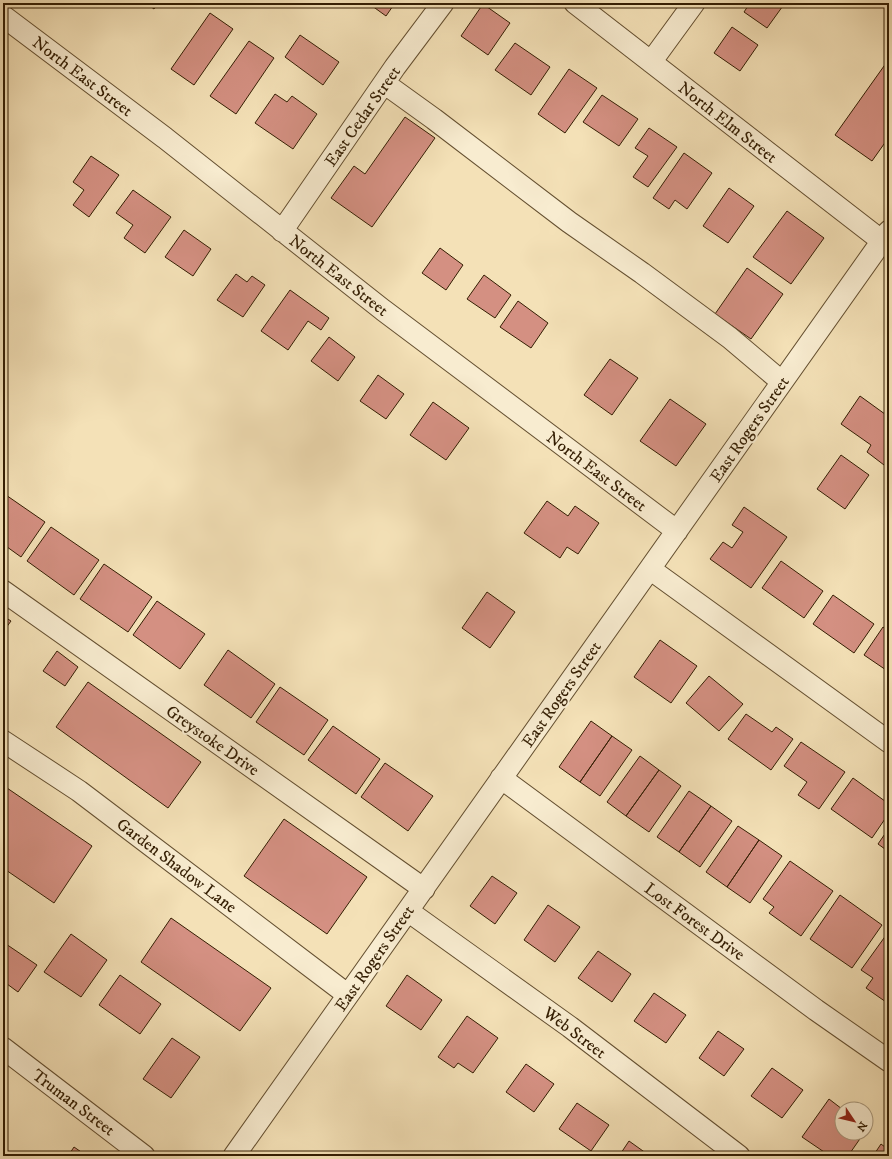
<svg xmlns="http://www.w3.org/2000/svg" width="892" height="1159" font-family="'IM FELL DW Pica',serif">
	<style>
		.building { fill: #d49082; stroke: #341e03 }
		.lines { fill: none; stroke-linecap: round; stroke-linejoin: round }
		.minor-casing { stroke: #644f30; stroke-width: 23 }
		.minor { stroke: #f8ecd0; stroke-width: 21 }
		.labels { text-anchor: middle; stroke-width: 4; stroke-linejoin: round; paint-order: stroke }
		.street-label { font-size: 17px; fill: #341e03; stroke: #f8ecd0 }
	</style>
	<rect width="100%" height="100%" fill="#f4e1b7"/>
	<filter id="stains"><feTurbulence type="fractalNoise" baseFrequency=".005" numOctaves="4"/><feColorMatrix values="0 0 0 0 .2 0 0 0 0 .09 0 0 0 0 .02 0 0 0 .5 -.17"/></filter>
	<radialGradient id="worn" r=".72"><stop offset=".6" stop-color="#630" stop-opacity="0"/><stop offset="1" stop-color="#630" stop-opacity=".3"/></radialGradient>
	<path class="building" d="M146 3H158L154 9Z
		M368 3H395L386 16Z
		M750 3H785L767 28 744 12Z
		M483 4 510 23 488 55 461 36Z
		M210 13 233 29 194 85 171 69Z
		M732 27 758 45 740 71 714 53Z
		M300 35 339 62 323 85 285 57Z
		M249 41 274 58 236 114 210 96Z
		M515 43 550 67 531 95 495 70Z
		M889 59V137L872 161 835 135Z
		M569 69 597 88 565 133 538 114Z
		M275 94 287 102 292 96 317 114 293 149 255 123Z
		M602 95 638 119 619 146 583 122Z
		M405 117 435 138 372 227 331 198 354 166 365 174Z
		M649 128 677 147 648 187 633 177 648 156 635 148Z
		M684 153 712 173 687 209 675 200 669 209 653 198Z
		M91 156 119 175 89 217 73 205 84 190 73 182Z
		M729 188 754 206 728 243 703 226Z
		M133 190 171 217 145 253 124 238 133 225 116 213Z
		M787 211 824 238 791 284 753 257Z
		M184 230 211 249 193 276 165 257Z
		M440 248 463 265 446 290 422 273Z
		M747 268 783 294 751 339 715 314Z
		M236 274 247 282 252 276 265 285 243 317 217 300Z
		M484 275 511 295 495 318 467 299Z
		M290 290 329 318 321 330 308 321 288 350 261 331Z
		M518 301 548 323 531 348 500 327Z
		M329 337 355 357 338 381 311 361Z
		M610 359 638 378 612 415 584 395Z
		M378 375 404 394 386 419 360 401Z
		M860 396 889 417V458L884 465 867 452 871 445 841 424Z
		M670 399 706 424 676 466 640 441Z
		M433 402 469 428 446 460 410 435Z
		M841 455 869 475 845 509 817 489Z
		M3 493 45 522 21 557 3 544Z
		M547 501 568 516 575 506 599 523 578 554 567 547 560 558 524 533Z
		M744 507 787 537 751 588 710 559 723 542 732 548 743 532 732 525Z
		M51 527 99 560 74 595 27 561Z
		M781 561 823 591 804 618 762 588Z
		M104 564 152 597 128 632 80 599Z
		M487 592 515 612 490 648 462 628Z
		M833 595 874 624 854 653 813 624Z
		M157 601 205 634 180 669 133 635Z
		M3 616 11 621 3 632Z
		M883 627 889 631V672L864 655Z
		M660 640 697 666 671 703 634 677Z
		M228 650 275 684 251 718 204 685Z
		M57 651 78 667 65 686 43 671Z
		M709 676 743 704 719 731 686 703Z
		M88 682 201 762 168 808 56 727Z
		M280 687 328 720 304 755 256 722Z
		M746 714 772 732 776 727 793 739 771 770 728 739Z
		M591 721 612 736 580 782 559 767Z
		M333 726 380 759 356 794 308 760Z
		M612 736 632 750 600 796 580 782Z
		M801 742 845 772 819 809 798 795 807 782 784 766Z
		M640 756 659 770 626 816 607 802Z
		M385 763 433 796 408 831 361 797Z
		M659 770 681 786 649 832 626 816Z
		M853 778 889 804V813L872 838 831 809Z
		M7 788 92 846 54 903 3 868V793Z
		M689 791 711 806 679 852 657 837Z
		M711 806 732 821 700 867 679 852Z
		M284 819 367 877 327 934 244 876Z
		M738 826 759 840 727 887 706 872Z
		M889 828V852L878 844Z
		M759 840 782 856 750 903 727 887Z
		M790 861 833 891 801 936 769 913 774 907 763 899Z
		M492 876 517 893 495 924 470 906Z
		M840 895 882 925 852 968 810 939Z
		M548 905 580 927 555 962 524 940Z
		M171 918 271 988 240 1031 141 962Z
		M889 931V998L886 1002 866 988 873 978 861 970Z
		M71 934 107 960 81 997 44 972Z
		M3 942 37 965 18 992 3 981Z
		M598 951 631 974 612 1002 578 978Z
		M120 975 161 1004 140 1034 99 1005Z
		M407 975 442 1000 421 1030 386 1006Z
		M654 993 686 1015 666 1043 634 1021Z
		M467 1016 498 1038 473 1073 458 1063 454 1068 438 1057Z
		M718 1031 744 1049 724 1076 699 1058Z
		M172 1038 200 1057 171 1098 143 1079Z
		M526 1064 554 1084 534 1112 506 1092Z
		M772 1068 803 1090 782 1118 751 1096Z
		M829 1099 842 1109V1133H864L848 1156H830L802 1137Z
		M577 1103 609 1125 591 1151 559 1129Z
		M629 1141 650 1156H619Z
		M881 1144 889 1150V1156H873Z
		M74 1147 87 1156H68Z"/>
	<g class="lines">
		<g class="minor-casing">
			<path id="minor" d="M575 3 882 241
				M3 16 165 138 383 310 677 531
				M651 62 694 3
				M384 83 434 119 569 222 642 273 730 338 782 382
				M282 231 395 67 443 3
				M650 569 889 742
				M3 591 424 889
				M3 741 79 791 348 995
				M501 778 816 1010 889 1061
				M408 911 570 1027 739 1156
				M3 1048 144 1156
				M234 1156 889 231"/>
		</g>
		<use href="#minor" class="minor"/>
	</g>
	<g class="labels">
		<g class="street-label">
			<text transform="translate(83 76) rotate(37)" y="6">North East Street</text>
			<text transform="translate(362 116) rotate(-55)" y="6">East Cedar Street</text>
			<text transform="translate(728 122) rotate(38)" y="6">North Elm Street</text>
			<text transform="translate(339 275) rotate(38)" y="6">North East Street</text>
			<text transform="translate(749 429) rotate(-55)" y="6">East Rogers Street</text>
			<text transform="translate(597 471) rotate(37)" y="6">North East Street</text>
			<text transform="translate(561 694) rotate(-55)" y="6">East Rogers Street</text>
			<text transform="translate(213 740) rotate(35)" y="6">Greystoke Drive</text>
			<text transform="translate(177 865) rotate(37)" y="6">Garden Shadow Lane</text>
			<text transform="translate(695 921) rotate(36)" y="6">Lost Forest Drive</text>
			<text transform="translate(374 958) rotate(-55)" y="6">East Rogers Street</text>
			<text transform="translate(575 1032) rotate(37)" y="6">Web Street</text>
			<text transform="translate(74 1102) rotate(37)" y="6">Truman Street</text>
		</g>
	</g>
	<rect width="892" height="1159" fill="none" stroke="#f4e1b7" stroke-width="16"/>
	<rect x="4" y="4" width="884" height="1151" fill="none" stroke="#341e03" stroke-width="2"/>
	<rect x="8" y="8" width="876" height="1143" fill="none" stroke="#341e03"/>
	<g transform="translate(854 1121) rotate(125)"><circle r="19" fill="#f8ecd0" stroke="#aa9a7e"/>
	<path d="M0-3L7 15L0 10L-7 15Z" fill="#8f2418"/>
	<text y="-6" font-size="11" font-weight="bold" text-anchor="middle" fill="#341e03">N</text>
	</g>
	<rect width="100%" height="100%" filter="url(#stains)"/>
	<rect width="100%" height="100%" fill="url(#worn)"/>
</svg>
